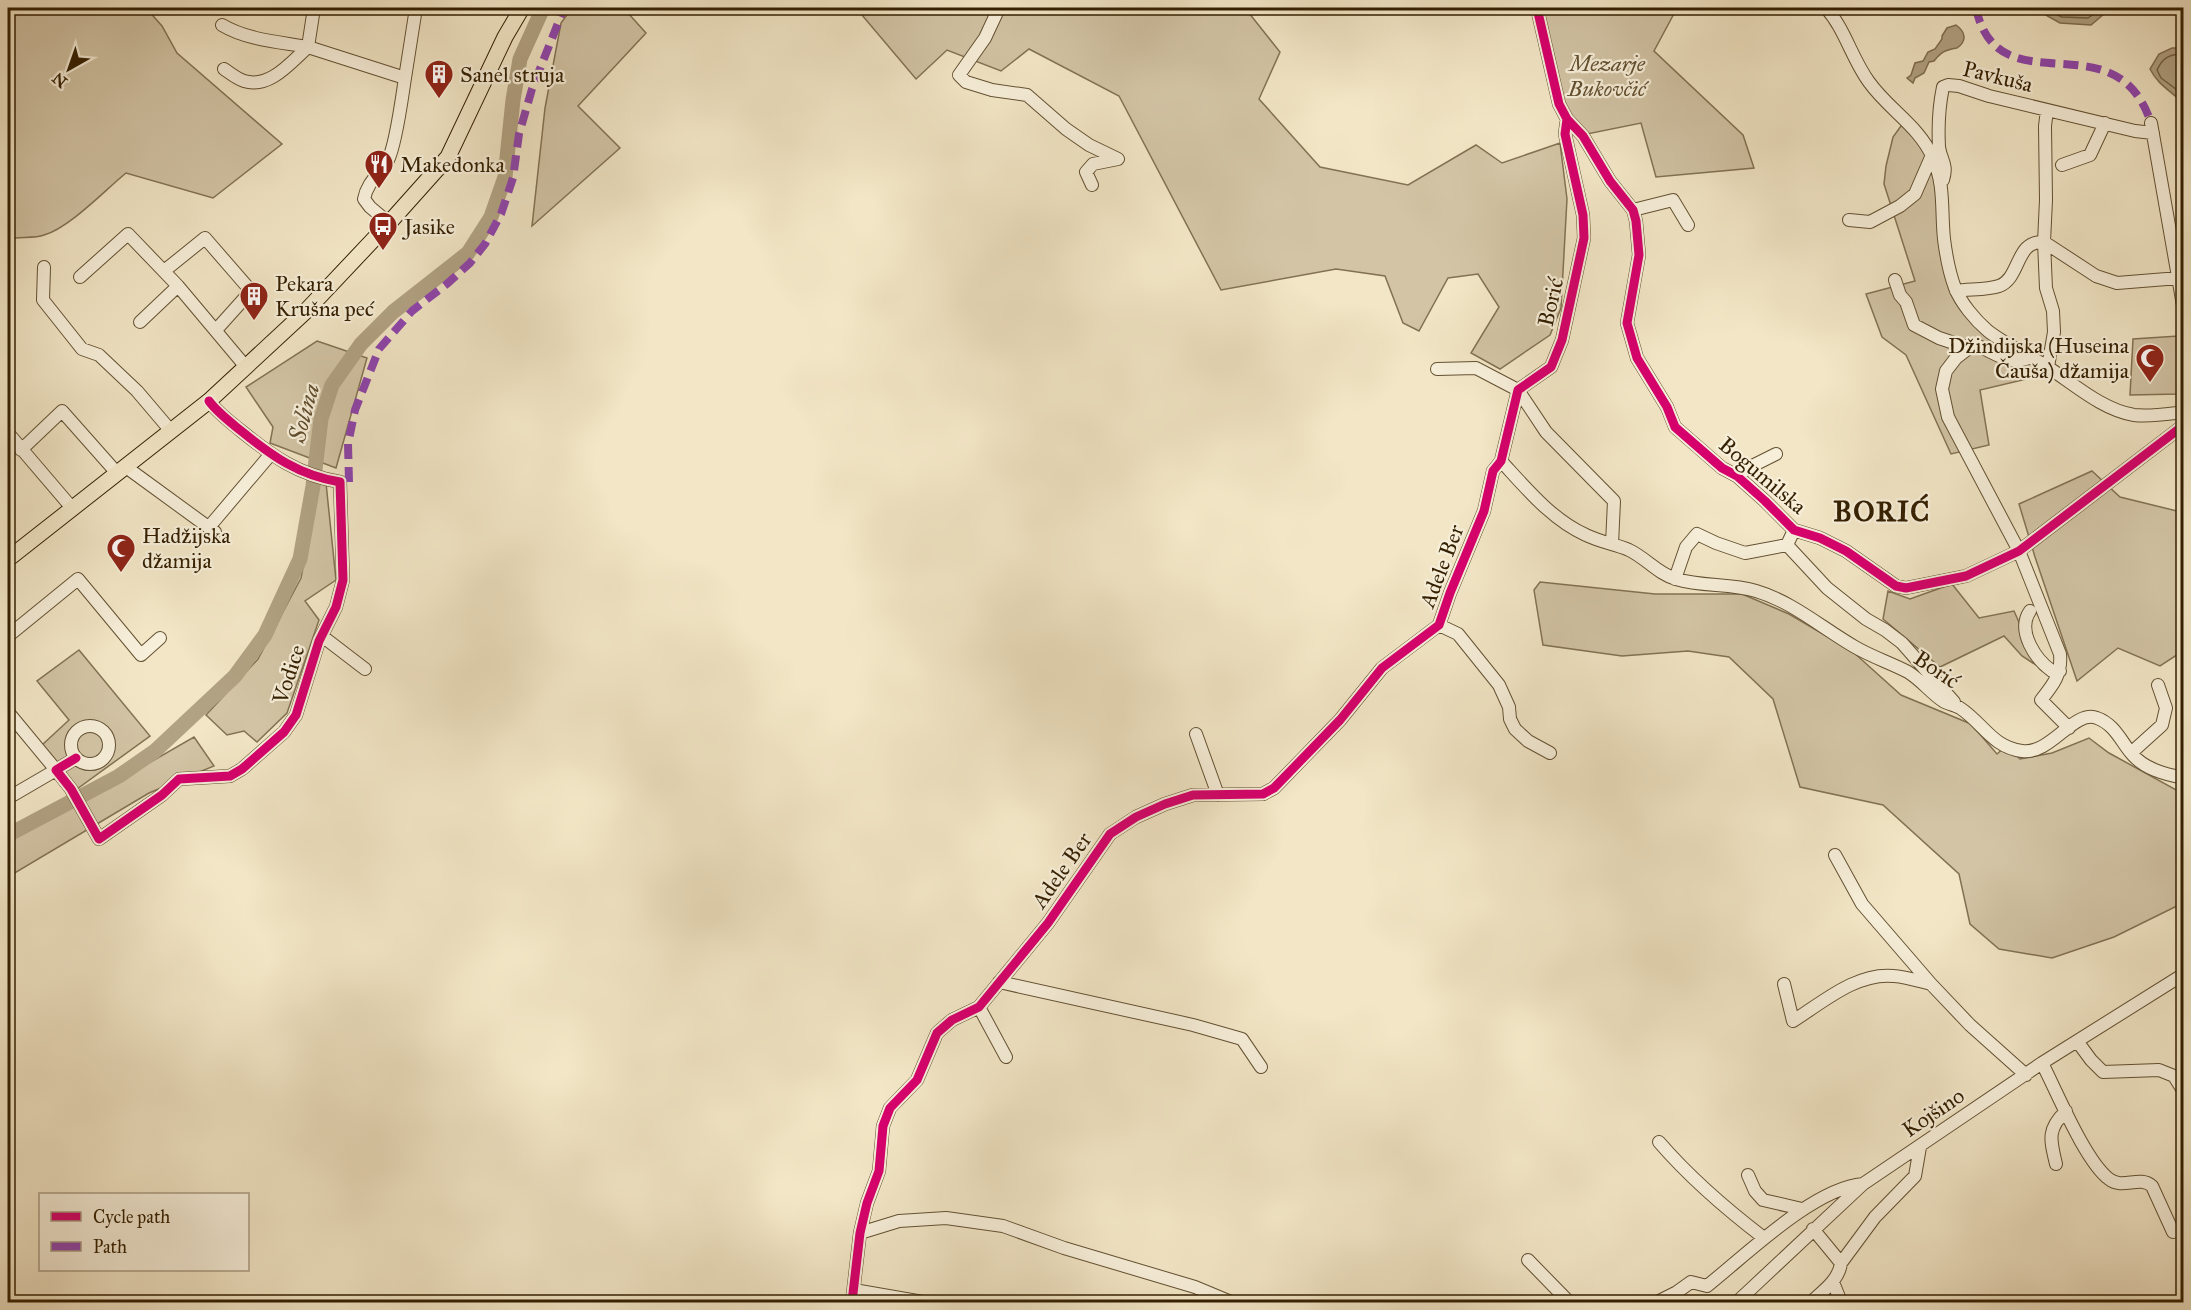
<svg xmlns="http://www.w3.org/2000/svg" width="2191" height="1310" font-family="'IM FELL Great Primer',serif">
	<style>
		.green { fill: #d2c4a5; stroke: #827253; stroke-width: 1.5 }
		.water { fill: #b1a283; stroke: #7f6e4f; stroke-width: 1.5 }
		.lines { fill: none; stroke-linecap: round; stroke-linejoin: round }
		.shore { stroke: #726042; stroke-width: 1.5 }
		.river { stroke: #b1a283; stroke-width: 15 }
		.minor-casing { stroke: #635132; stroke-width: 14 }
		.major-casing { stroke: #331f01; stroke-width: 17 }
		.minor { stroke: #f7efda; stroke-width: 12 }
		.major { stroke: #f2e6c6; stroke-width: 15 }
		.quiet { stroke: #8e44ad; stroke-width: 8; stroke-dasharray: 15 8; stroke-linecap: butt }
		.cycleway-casing { stroke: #f7efda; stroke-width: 13 }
		.cycleway { stroke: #d6006c; stroke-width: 9 }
		.labels { text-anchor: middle; stroke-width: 4.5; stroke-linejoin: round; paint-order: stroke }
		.park-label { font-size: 22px; font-style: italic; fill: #635132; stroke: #f7efda }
		.poi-label { font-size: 22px; fill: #331f01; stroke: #f7efda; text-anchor: start }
		.street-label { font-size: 22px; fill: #331f01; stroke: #f7efda }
		.water-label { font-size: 24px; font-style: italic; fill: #5f4d2e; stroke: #f7efda }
		.district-label { font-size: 28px; font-weight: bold; letter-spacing: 1.5px; fill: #331f01; stroke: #f7efda }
	</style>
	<rect width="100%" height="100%" fill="#f2e6c6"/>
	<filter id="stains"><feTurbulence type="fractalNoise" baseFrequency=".00333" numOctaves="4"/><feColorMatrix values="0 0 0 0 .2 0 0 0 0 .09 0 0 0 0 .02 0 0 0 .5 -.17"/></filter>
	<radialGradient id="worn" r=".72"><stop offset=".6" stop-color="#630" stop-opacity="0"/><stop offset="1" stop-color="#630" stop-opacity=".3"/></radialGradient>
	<path class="green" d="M8 8H146L162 26 177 53 282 144 213 198 126 173C104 191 69 228 44 235 34 239 19 236 8 239Z
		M572 8H633L628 13 646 33 578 106 620 148 532 226 545 108 561 23Z
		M856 8H1245L1280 52 1259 99 1320 167 1408 185 1476 145 1502 163 1560 143 1567 199 1561 308 1550 335 1500 369 1471 353 1499 307 1478 274 1448 278 1419 331 1403 323 1385 276 1336 269 1221 290 1119 96 1029 49 1001 71 947 50 916 79Z
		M1537 8H1677L1654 51 1743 135 1754 168 1656 177 1641 123 1587 134 1559 104Z
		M1906 119 1932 155 1949 270 1974 316 2048 367 2039 376 1980 390 1989 445 1951 454 1906 355 1882 337 1866 294 1915 281 1884 184 1886 166 1893 137Z
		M2178 336 2179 394 2130 395 2133 339Z
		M317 341 367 358 336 468 270 443 273 427 246 387Z
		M2092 471 2120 497 2181 512 2183 511V651L2160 666 2118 648 2077 681 2035 557 2019 504Z
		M320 482 326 483 336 580 305 601 319 620 287 713 257 742 244 731 227 735 206 715 258 659 301 578Z
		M1540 582 1655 594H1742L1789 614 1852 651 1901 695 1971 724 1997 754 2006 746 2020 759 2052 753 2089 738 2109 753 2180 792 2183 796V903L2114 937 2052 958 1999 949 1970 924 1959 874 1883 805 1800 787 1773 699 1729 657 1688 651 1622 656 1543 645 1534 590Z
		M1952 584 1979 618 2014 611 2039 667 2022 656 2004 636 1940 667 1883 619 1888 591 1910 599Z
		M79 650 150 736 77 789 42 745 69 720 37 681Z
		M194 737 214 766 149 793 8 877V839L64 812Z"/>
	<path class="water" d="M2033 8H2111L2091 25 2060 23Z
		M1956 25C1966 32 1967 41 1957 48 1945 50 1941 52 1934 61L1929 62 1924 73 1915 78 1913 83 1907 78 1911 75 1915 63 1923 61 1928 52 1935 49 1942 39V36L1947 28Z
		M2172 48H2183V103C2171 91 2158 85 2150 69L2159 54Z"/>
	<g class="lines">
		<path class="shore" d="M2043 8 2062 17 2088 18 2103 8
			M2184 54C2170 54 2163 57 2157 70L2161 78 2184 95"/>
		<path class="river" d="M8 835 119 776 155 751 235 676 265 635 300 559 313 486 321 419 332 385 361 344 393 312 468 253 491 217 505 177 513 100 520 59 543 8"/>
		<g class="minor-casing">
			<path id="minor" d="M314 8 308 47 405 78C402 97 396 145 388 160 379 174 367 183 364 199L370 207 389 223
				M999 8 985 38 959 75 966 82 992 90 1027 95 1066 129 1089 145 1118 159 1093 164 1086 172 1092 185
				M1826 8C1845 29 1852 59 1869 82 1889 110 1919 126 1933 158 1945 185 1941 211 1944 239 1946 255 1949 272 1955 288 1961 303 1975 320 1988 331 2006 345 2027 354 2046 366 2073 383 2102 410 2134 415 2150 417 2167 414 2184 412
				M222 25C247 40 280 42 308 47
				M224 69C230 73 237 79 244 81 270 89 291 62 308 47
				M405 78 416 8
				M2047 110 2045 126 2046 200 2044 242 2046 288 2053 311 2054 332 2048 367
				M1567 119 1583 136 1610 181 1633 210 1636 221 1639 255 1627 323 1637 358 1667 407 1675 427 1722 468 1737 476 1765 501 1794 530 1820 538 1846 551 1896 586 1906 588 1966 576 2019 551 2184 425
				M2151 123 2184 311
				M2062 165 2090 155 2105 123
				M1943 180C1948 164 1941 161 1939 147 1938 128 1939 106 1943 87L1948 85 1959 86 1989 96 2135 131 2153 133
				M1633 210 1673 200 1688 225
				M1849 220 1870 222 1900 206 1915 194 1932 155
				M44 267 43 300 82 349 99 355 137 391 171 431
				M164 271 205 238 251 291 216 330
				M80 277 128 234 178 286 246 367
				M1895 280 1900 295 1906 302 1914 325 1939 338 1969 348
				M1956 291C1969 289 1987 290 1999 286 2021 278 2015 240 2044 242L2096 276 2117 283 2179 278
				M140 322 178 286
				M2031 357C2010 367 1996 353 1976 345L1969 348 1956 358 1946 371 1942 389 1948 417 2019 551 2060 654C2062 674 2053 685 2041 700L2069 728
				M1437 369 1476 368 1518 390 1546 432 1614 501 1612 544
				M8 433 72 508
				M21 450 62 411 116 472
				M1501 461C1526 488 1552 520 1586 535 1600 542 1615 544 1629 550 1646 558 1658 574 1676 579 1702 587 1730 583 1756 591 1793 602 1822 628 1855 647 1872 657 1891 663 1908 672 1921 680 1931 693 1943 701 1948 704 1955 705 1960 708 1983 723 1992 747 2022 751 2051 755 2074 709 2097 718 2114 724 2121 741 2131 753 2144 769 2164 774 2184 778
				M126 465 130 470 215 532
				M1737 476 1748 468 1776 454
				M209 527 270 455
				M1794 530 1787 545 1827 588 1866 619 1885 630 1902 643 1954 702
				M1675 579 1686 547 1697 534 1716 543 1745 553 1787 545
				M2030 611C2016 631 2036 660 2052 671H2060
				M1439 625 1458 634 1499 685 1509 707 1510 719 1515 729 1528 741 1550 753
				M8 636 78 579 141 655 160 638
				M322 636 365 669
				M8 712 56 770 8 798
				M71 745a19 19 0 1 1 38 0a19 19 0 1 1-38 0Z
				M1196 734 1218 795
				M2131 753 2162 725 2166 708 2158 685
				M76 758 56 770 71 789 99 839 162 795 179 779 230 776 242 769 284 732 296 715 319 641 336 607 343 580 340 482C298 475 272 456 240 430 229 421 217 412 209 401
				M1835 855 1862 904 1931 984 1970 1025 2026 1075
				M999 982 1193 1025 1242 1039 1261 1067
				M1784 984 1793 1021C1823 1002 1857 972 1894 976 1907 977 1919 981 1931 984
				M979 1007 1006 1057
				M2077 1041 2091 1060 2103 1072 2159 1070 2174 1076 2184 1092
				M2042 1063C2057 1092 2085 1161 2109 1179 2123 1190 2139 1175 2152 1186L2173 1232
				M1659 1142C1691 1179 1726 1209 1764 1238
				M2056 1164C2050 1139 2047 1129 2066 1111
				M1748 1175 1755 1191 1763 1200 1802 1209
				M1813 1229 1841 1263
				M860 1233 899 1221 946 1218 1003 1226 1064 1248 1195 1287 1231 1302
				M1528 1260 1569 1302
				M1833 1282 1841 1302
				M854 1290 923 1302
				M852 1302 860 1233 867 1203 879 1171 883 1126 890 1108 917 1080 937 1033 952 1020 979 1007 1048 923 1110 834 1136 817 1165 804 1193 795 1263 794 1274 788 1340 720 1382 668 1439 625 1450 593 1484 511 1493 471 1501 461 1518 390 1551 367 1562 340 1584 238 1583 215 1565 134 1567 119 1559 104 1537 8
				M1657 1302 1677 1292 1691 1282 1707 1286C1746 1255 1814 1188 1863 1184
				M1737 1302 1863 1184 2042 1063 2184 974
				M1811 1302C1823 1291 1839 1280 1841 1263L1875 1217 1915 1176 1920 1147"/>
		</g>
		<g class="major-casing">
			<path id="major" d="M8 559 209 401 305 312 389 223 448 157 505 37 522 8"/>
		</g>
		<use href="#minor" class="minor"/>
		<use href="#major" class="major"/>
		<path class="quiet" d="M1976 8C1998 111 2116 15 2151 123
			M349 482 348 444 355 410 379 349 412 311 448 283 470 263 485 244 501 214 513 178 519 134 532 89 564 8"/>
		<g class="cycleway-casing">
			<path id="cycleway" d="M1567 119 1583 136 1610 181 1633 210 1636 221 1639 255 1627 323 1637 358 1667 407 1675 427 1722 468 1737 476 1765 501 1794 530 1820 538 1846 551 1896 586 1906 588 1966 576 2019 551 2184 425
				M76 758 56 770 71 789 99 839 162 795 179 779 230 776 242 769 284 732 296 715 319 641 336 607 343 580 340 482C298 475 272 456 240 430 229 421 217 412 209 401
				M852 1302 860 1233 867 1203 879 1171 883 1126 890 1108 917 1080 937 1033 952 1020 979 1007 1048 923 1110 834 1136 817 1165 804 1193 795 1263 794 1274 788 1340 720 1382 668 1439 625 1450 593 1484 511 1493 471 1501 461 1518 390 1551 367 1562 340 1584 238 1583 215 1565 134 1567 119 1559 104 1537 8"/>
		</g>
		<use href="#cycleway" class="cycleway"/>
	</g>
	<defs>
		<g id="building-pin" transform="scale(1.5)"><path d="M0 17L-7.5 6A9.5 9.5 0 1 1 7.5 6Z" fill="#8f2418" stroke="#f7efda"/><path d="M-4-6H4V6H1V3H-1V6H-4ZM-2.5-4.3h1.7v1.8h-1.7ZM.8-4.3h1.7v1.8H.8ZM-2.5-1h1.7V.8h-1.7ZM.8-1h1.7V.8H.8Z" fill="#fff"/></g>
		<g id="restaurant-pin" transform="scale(1.5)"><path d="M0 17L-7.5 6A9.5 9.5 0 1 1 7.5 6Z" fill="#8f2418" stroke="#f7efda"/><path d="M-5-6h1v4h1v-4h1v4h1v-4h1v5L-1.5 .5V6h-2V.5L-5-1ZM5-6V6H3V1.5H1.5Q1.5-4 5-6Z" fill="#fff"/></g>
		<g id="bus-pin" transform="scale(1.5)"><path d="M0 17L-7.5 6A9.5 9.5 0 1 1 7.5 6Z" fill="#8f2418" stroke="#f7efda"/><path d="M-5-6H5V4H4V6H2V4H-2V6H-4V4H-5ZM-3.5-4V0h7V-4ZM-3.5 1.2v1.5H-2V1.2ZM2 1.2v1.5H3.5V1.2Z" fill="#fff"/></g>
		<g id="mosque-pin" transform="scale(1.5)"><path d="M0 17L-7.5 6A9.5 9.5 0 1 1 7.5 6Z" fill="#8f2418" stroke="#f7efda"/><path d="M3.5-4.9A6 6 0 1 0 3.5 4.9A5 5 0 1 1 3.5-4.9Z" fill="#fff"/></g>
	</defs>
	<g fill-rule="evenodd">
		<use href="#building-pin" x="439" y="74"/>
		<use href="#restaurant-pin" x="379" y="164"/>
		<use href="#bus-pin" x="383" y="226"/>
		<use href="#building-pin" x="254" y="296"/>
		<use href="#mosque-pin" x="2150" y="358"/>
		<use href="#mosque-pin" x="121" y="548"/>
	</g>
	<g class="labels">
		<g class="park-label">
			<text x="1607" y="71">Mezarje<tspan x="1607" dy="25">Bukovčić</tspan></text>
		</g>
		<g class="poi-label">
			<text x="460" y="82">Sanel struja</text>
			<text x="400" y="172">Makedonka</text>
			<text x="404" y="234">Jasike</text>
			<text x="275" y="291">Pekara<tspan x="275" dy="25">Krušna peć</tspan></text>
			<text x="2129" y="353" text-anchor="end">Džindijska (Huseina<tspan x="2129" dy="25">Čauša) džamija</tspan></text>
			<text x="142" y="543">Hadžijska<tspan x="142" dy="25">džamija</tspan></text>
		</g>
		<g class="street-label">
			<text transform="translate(1998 76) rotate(14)" y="8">Pavkuša</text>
			<text transform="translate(1550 302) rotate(-77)" y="8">Borić</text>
			<text transform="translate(1763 475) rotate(40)" y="8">Bogumilska</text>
			<text transform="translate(1441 566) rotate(-69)" y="8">Adele Ber</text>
			<text transform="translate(1937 669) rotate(34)" y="8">Borić</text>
			<text transform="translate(288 674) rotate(-72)" y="8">Vodice</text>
			<text transform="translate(1061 870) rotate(-55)" y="8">Adele Ber</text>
			<text transform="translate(1933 1112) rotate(-34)" y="8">Kojšino</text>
		</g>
		<g class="water-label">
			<text transform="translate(304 413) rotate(-75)" y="8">Solina</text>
		</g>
		<g class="district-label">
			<text x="1882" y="521">BORIĆ</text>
		</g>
	</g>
	<rect width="2191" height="1310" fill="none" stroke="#f2e6c6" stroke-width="30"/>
	<rect x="9" y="9" width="2173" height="1292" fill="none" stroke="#331f01" stroke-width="3"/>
	<rect x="15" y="15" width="2161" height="1280" fill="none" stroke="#331f01" stroke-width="1.5"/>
	<rect x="39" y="1193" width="210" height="78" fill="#f7efda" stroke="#a99c83" stroke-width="1.5"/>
	<rect x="51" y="1212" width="30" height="9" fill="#d6006c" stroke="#a99c83" stroke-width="1.5"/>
	<text x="93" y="1223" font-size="18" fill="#331f01">Cycle path</text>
	<rect x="51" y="1242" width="30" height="9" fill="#8e44ad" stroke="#a99c83" stroke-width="1.5"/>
	<text x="93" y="1253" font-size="18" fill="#331f01">Path</text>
	<g transform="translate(69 69) rotate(220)" stroke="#f7efda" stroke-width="4.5" paint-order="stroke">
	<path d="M0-4.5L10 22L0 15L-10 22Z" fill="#331f01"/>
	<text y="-9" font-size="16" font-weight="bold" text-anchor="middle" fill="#331f01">N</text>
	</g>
	<rect width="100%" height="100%" filter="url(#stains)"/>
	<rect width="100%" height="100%" fill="url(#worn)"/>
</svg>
